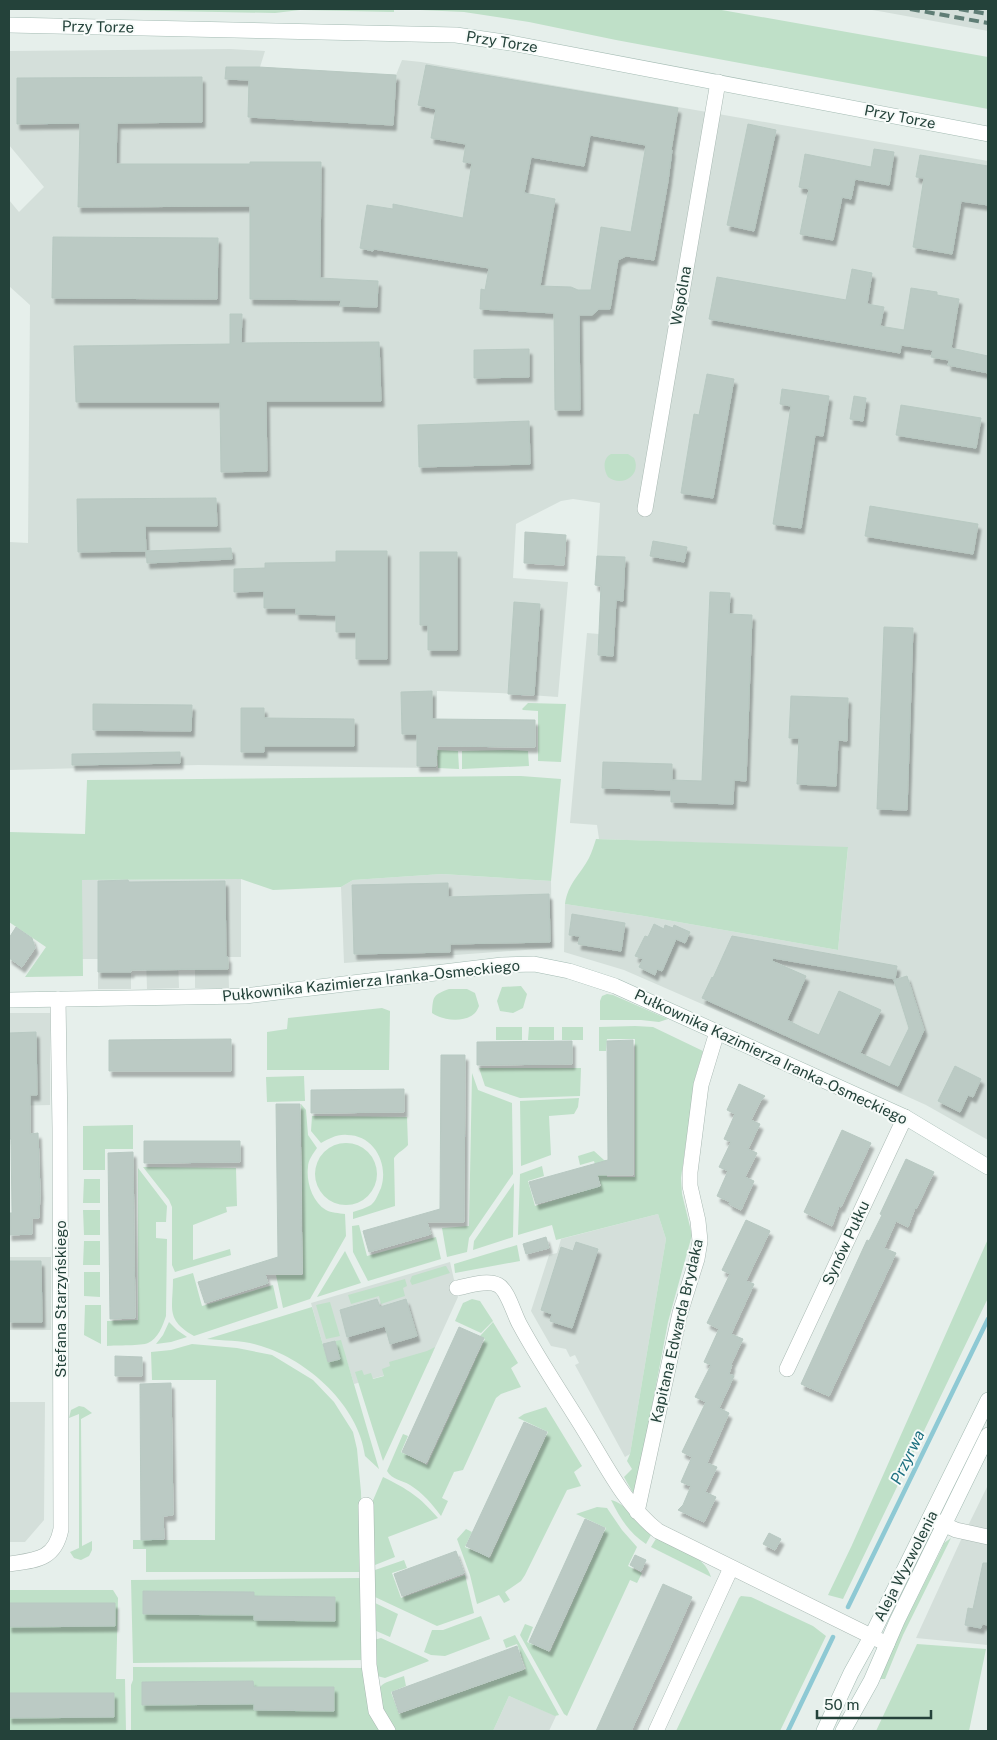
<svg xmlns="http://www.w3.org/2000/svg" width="997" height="1740" font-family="'Public Sans',sans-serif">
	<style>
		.built { fill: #d4dfda }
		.green { fill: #bfe0c8 }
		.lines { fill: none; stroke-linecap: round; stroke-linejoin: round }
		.stream { stroke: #8ec9d4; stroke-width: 4.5 }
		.building { fill: #bbcac4; stroke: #b8c9c2; fill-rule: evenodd; filter: url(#shadow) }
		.street-casing { stroke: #a8b8b2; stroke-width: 16 }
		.secondary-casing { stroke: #a4bbb3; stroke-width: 16 }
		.street { stroke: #fff; stroke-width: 15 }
		.secondary { stroke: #fff; stroke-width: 15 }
		.rail { stroke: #5f7d75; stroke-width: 4; stroke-dasharray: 10 5; stroke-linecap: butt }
		.labels { text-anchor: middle; stroke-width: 4; stroke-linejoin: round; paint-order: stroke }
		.street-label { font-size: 15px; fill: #24423a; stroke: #f7fbf9 }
		.water-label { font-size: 16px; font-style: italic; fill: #1c6f80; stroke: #f7fbf9 }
	</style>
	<defs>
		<filter id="shadow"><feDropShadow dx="3" dy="5.5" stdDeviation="1" flood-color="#0004"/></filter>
	</defs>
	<rect width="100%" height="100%" fill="#e6efeb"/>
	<path class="built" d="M866 9H988V31L884 12Z
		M230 49 265 51 260 67 396 75 402 60 421 62 988 161V1140L926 1105 718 1011 624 970 564 952 565 904 644 916 838 950 848 848 599 839 597 825 570 823 587 633 599 634 601 586 595 585 600 503 573 499 561 501 516 524 513 578 568 582 558 697 499 693 437 691 436 768 198 765 9 770V542L28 543 30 305 9 286V200L19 212 44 187 9 145V51Z
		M442 874 551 881 552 948 344 963 341 887 353 880Z
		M241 879V957H228L229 988H195V958H178L179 988 147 989 146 958H131V989H98V959H82L81 880Z
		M9 1013H50V1105L9 1106Z
		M658 1214 666 1239 630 1454 625 1457 575 1365 579 1363 575 1355 570 1357 566 1349 551 1346 531 1311 549 1255 557 1253 561 1239Z
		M9 1257H51V1330H9Z
		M450 1262 458 1297 428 1363 354 1384 346 1358 328 1362 311 1303Z
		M9 1402H45L44 1520 25 1542H9Z
		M988 1485V1645L916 1638 960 1542Z
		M509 1696 556 1716 549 1731H493Z"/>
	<path class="green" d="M67 9H394V12L300 10 275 13Z
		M399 9H716L988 57V109L616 40 529 22 464 12Z
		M611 454H628L634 458C642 475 622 488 608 477 603 469 603 458 611 454Z
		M528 703 566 704 561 762 538 761V711L523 710 522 709Z
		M437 750 458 751 459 769 438 768Z
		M509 750 528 751 529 766 462 769V751Z
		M521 776 561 779 551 881 442 874 353 880 341 887 273 890 241 879 82 880 83 976 25 977 46 947 9 922V832L85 834 87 780Z
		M596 839 848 847 838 950 644 916 565 904C568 883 580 875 589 858 592 852 594 845 596 839Z
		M521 986 527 994 523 1008 513 1013 500 1011 497 1001 502 987Z
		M449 989H467L475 993 479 1006C478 1008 477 1011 475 1013 465 1023 443 1021 432 1013 433 996 433 995 449 989Z
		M607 994 613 995 668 1019 659 1022 641 1020H600V1001L602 996Z
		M382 1008 390 1011 389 1070H267V1032L287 1029 288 1018Z
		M635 1026 653 1027 703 1051 695 1078 681 1178 682 1194 692 1235 668 1322 636 1491 633 1493 624 1477 632 1469 627 1461 630 1454 666 1239 658 1214 556 1240 552 1225 518 1235 520 1174 542 1166 544 1176 528 1181 535 1206 601 1186 594 1161 580 1165 578 1156 594 1151 604 1160H607V1177H635V1039H607L606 1051H599V1027Z
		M496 1027H522V1040H496Z
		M529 1027H554V1040H528Z
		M562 1027H583V1040H562Z
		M479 1068H581L580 1096 520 1098 485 1086Z
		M472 1073 478 1090 512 1103 513 1174 469 1238 467 1252 447 1257 442 1228 469 1226Z
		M304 1076 305 1101 267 1102 266 1077Z
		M579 1098 578 1107 574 1114 549 1116 551 1155 521 1166 520 1101Z
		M301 1104 306 1110 308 1135 317 1148C313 1154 308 1160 308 1167 306 1181 312 1202 326 1210 331 1213 339 1213 345 1214L346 1236 310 1299 283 1308 276 1275H303Z
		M312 1116 407 1117 408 1145C404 1150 398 1152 394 1158L395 1206 353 1219V1212C359 1210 366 1208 371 1205 376 1201 378 1194 381 1188 389 1164 374 1135 347 1135 337 1134 329 1139 321 1143L311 1131Z
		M133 1125V1149H105V1170H83V1126Z
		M315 1174a31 31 0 1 1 62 0a31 31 0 1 1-62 0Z
		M143 1167 236 1168 237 1206 226 1207 227 1212 193 1225V1260L230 1249 231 1255 175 1272 172 1265V1207L169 1200Z
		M138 1168 167 1206 166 1222H156V1238L167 1239 166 1316C163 1325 158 1339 148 1343 142 1346 116 1345 107 1346V1321L138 1320Z
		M84 1179H100V1203H83Z
		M514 1183 513 1237 473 1250 474 1241Z
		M83 1210H100V1235H84Z
		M359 1225 367 1256 436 1237 441 1259 368 1281 353 1252 352 1226Z
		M988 1239V1298L843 1599 828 1595 852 1545Z
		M84 1241H100V1265H83Z
		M517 1245 520 1261 455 1273 454 1264Z
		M345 1251 361 1283 317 1297Z
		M445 1266H446L450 1273 412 1285 410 1281 412 1276Z
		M84 1272H100V1297L84 1296Z
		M193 1273 202 1306 273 1285 278 1308 194 1336C165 1319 173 1309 173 1279Z
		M405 1279 407 1286 403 1288 405 1296 381 1304 379 1296 351 1304 348 1295Z
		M472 1299 480 1301 493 1321 481 1333 455 1321 463 1303Z
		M330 1302 340 1336 326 1339 316 1305Z
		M85 1305H101V1344L84 1335Z
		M312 1307 328 1362 340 1359 335 1341 341 1340 379 1469 365 1456C359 1406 308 1360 261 1346 244 1340 225 1341 207 1339Z
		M169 1322 177 1330 187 1337 171 1342 156 1344 163 1335Z
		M493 1322 518 1363 511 1368 521 1387 501 1394 496 1398 463 1470 454 1472 442 1498 448 1501 441 1516C432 1504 423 1493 410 1485 402 1480 392 1480 387 1471L403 1434 408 1436 401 1452 427 1465 485 1339 480 1336Z
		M192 1344 237 1348 272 1355 313 1380 334 1402 353 1432 357 1449 361 1492 363 1572H146V1549H133V1540H215L216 1380H152L151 1352 171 1350Z
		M435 1347 428 1363 383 1461 355 1372 362 1370 364 1375 371 1373 373 1379 384 1376 382 1369 390 1366 389 1362 427 1351Z
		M79 1406 84 1407 92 1413 81 1419 82 1546 92 1541V1550L89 1556 81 1560 74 1558 70 1552 79 1548V1414L69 1418 71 1410Z
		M546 1407 582 1466 574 1472 581 1486 567 1490 525 1575 521 1581 505 1592 510 1600 504 1603 499 1595 477 1604 470 1575 457 1539 466 1529 472 1532 465 1547 490 1558 548 1432 518 1418 524 1414Z
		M383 1477C409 1490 419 1496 438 1518L388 1537 395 1557 375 1565 372 1563 371 1505Z
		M611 1500C630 1505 633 1523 650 1533L651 1535 646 1544C629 1533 620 1518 611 1500Z
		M597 1507 607 1508 622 1530 637 1547 628 1566 642 1573 637 1583 630 1580 567 1716 564 1714 520 1635 525 1624 533 1627 527 1642 550 1652 606 1528 576 1514Z
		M657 1537C676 1547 705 1555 711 1577L651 1547Z
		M951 1538 903 1635 885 1679H880L899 1634 941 1550 944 1543Z
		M404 1560 407 1568 392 1573 401 1598 465 1575 474 1613 437 1626 375 1597 372 1574 375 1570Z
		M363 1578 364 1660 133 1663 131 1580Z
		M9 1590H113L118 1598 116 1679H125L126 1731H9Z
		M741 1596 751 1597 813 1626 826 1636 780 1731H676L739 1598Z
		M373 1602 398 1614 390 1637 374 1630Z
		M481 1616 490 1639 445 1656 431 1655 424 1652 432 1630H443Z
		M515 1635 559 1715 555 1716 509 1696 493 1731H395C390 1721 371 1695 382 1685 387 1681 397 1679 404 1676L406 1686 391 1692 399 1714 526 1669 517 1644 506 1648 503 1640Z
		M381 1638 427 1659 429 1661 385 1678 377 1676 374 1640Z
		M917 1644 986 1649 969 1731H876Z
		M133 1667 365 1668 382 1731H131V1685L133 1680Z"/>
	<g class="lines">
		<path class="stream" d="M848 1607 988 1319
			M788 1731 833 1637"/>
	</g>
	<path class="building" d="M426 65 678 108 671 150H672L668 181 654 260 626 256 618 260 610 309H599L592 315H579L580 410H555L554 313 480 309 481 289 485 290 489 268 374 249 373 251 360 248 367 205 393 209V204L463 218 472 163 463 162 466 144 431 138 436 109 418 105ZM590 135 646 145 631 232 601 227 591 290H578L571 287 540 286 555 199 524 193 531 157 584 166Z
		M226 67H259L396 75 393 125 248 117 249 80 225 79Z
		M202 77V122L117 123 116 164H250V162H321L320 278 378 281 377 307 340 306 341 300 250 299V206L78 207 80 123 17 124V78Z
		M748 124 776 130 754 231 727 225Z
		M874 149 894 152 889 185 855 179 851 199 842 197 833 240 800 234 809 189 799 187 805 154 871 167Z
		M920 155 988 166V205L961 201 952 254 913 247 924 178 916 177Z
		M53 237 218 238 217 299 52 298Z
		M852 269 872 273 867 304 884 307 880 326 904 330 911 288 937 292V295L959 299 951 348 988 356V373L948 365 949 360 931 357 933 350 901 345 900 353 709 319 717 277 846 300Z
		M230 314H242L241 343 379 342 381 401H266L267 471 221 472 220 402H76L74 346 230 344Z
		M529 349V377L474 378V350Z
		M707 374 734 379 713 498 681 493 694 414 699 415Z
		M782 389 829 396 823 436 815 435 801 528 773 524 791 406 780 404Z
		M854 396 866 398 863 421 850 419Z
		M901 405 981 418 976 448 896 435Z
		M529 421 530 464 419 467 418 425Z
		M216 498 217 526H145L146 551 78 552 77 499Z
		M870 506 978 524 973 554 865 536Z
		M525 532 566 535 564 565 524 563Z
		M653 541 687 547 684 562 650 556Z
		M231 548 232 559 147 563 146 551Z
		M336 551H387V659H356V632H336V615L296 614V608H264V591L234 592V569L265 568V563L336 562Z
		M420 552H457V650H428V625H420Z
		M597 556 625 557 623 601 616 600 613 656 598 655 601 586 595 585Z
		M710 592 730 593 729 614 752 615 746 781 734 780 733 804 671 802V790L602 788 603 762 672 764V780L702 781Z
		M514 602 540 604 534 695 508 694Z
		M884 627 913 628 907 810 877 809Z
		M432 691V719L535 720V747L437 746 436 766H417V734H402L401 692Z
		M791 696 848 698 847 741 838 740 836 786 797 784 799 738H789Z
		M93 704 192 705 191 731 93 730Z
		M241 708H264V718L354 719V746H264V752H241Z
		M180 752V763L72 765V754Z
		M128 880 129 882 225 881 226 957H228V969L131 970V972H98V881Z
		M448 883V897L549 894 550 942 450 944V952L354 954 352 885Z
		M572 914 625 923 621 951 578 944 580 936 569 935Z
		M654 924 664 929 665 925 673 928 674 925 690 932 685 943 676 939 662 971 657 969 655 975 639 967 643 959 635 956 645 936 648 937Z
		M16 927 32 938 35 948 22 967 9 958V938Z
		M732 936 897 966 895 979 773 958 772 961 806 976 787 1020 803 1028 819 1035 839 991 881 1010 860 1053 890 1067 909 1028 894 980 907 976 924 1030 898 1086 702 998 712 977 713 978Z
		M36 1032 37 1095H30V1134L38 1133 40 1193 39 1218H32V1234L9 1235V1213H12L11 1139H9V1033Z
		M231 1039V1071H109V1040Z
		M633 1040V1175H597L600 1186 536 1204 529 1182 608 1160 607 1041Z
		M572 1041V1064L477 1065V1042Z
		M441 1055H465L464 1222H427L431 1234 369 1252 363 1231 440 1209Z
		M955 1066 981 1079 973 1097 968 1095 960 1112 938 1101Z
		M739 1084 765 1096 760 1102 751 1120 760 1124 748 1149 757 1153 745 1177 754 1181 741 1210 729 1204 730 1202 717 1196 728 1171 719 1167 731 1142 724 1139 735 1114 727 1110Z
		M404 1089V1112L311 1113V1090Z
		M276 1104H300L302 1274H265L268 1283 205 1303 198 1282 278 1257Z
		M842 1130 871 1143 841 1207 839 1206 832 1226 804 1212Z
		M144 1141H240V1162L144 1163Z
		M133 1152 135 1318 110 1319 108 1153Z
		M906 1159 934 1172 916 1209 915 1208 908 1227 896 1221 884 1248 896 1253 829 1396 801 1384 867 1240 869 1241 882 1215 880 1214Z
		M746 1220 770 1231 746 1281 754 1284 731 1334 743 1339 731 1364 732 1365 729 1374 734 1376 719 1408 729 1413 707 1463 717 1467 705 1492 716 1497 704 1522 678 1510 683 1505 691 1486 681 1482 692 1457 682 1452 706 1402 695 1397 711 1365 704 1362 719 1329 707 1323 730 1274 722 1270Z
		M546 1237 549 1248 526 1254 523 1244Z
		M576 1242 598 1249 572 1328 550 1321 552 1314 541 1310 561 1247 573 1251Z
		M9 1261H41L42 1322H9Z
		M377 1299 380 1307 406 1299 417 1336 390 1344 385 1326 347 1337 340 1310Z
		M459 1327 484 1338 426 1463 402 1452Z
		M335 1341 340 1359 328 1362 323 1344Z
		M115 1356 142 1357V1376H115Z
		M171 1383 173 1515 163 1516 164 1539 141 1540 140 1384Z
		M524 1422 547 1432 489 1557 466 1546Z
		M585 1519 605 1528 549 1651 529 1642Z
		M769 1533 781 1539 775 1550 763 1544Z
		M456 1551 464 1573 402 1596 394 1574Z
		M635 1555 646 1560 641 1571 630 1565Z
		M983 1563H988V1625L982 1624 981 1628 965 1625 968 1608 973 1609Z
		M663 1584 692 1597 668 1651 631 1731H596Z
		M143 1591 254 1592V1596L335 1597V1621L254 1620V1615L143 1614Z
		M9 1603H115V1626L9 1627Z
		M517 1646 524 1669 399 1713 392 1692Z
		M253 1681 254 1687H334V1711L254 1710V1704L142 1705V1682Z
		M9 1693H114V1717L9 1718Z"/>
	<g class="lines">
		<g class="street-casing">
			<path id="street" d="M645 509 718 82
				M457 1288C468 1286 487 1279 498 1285 508 1290 514 1315 520 1325 540 1362 564 1397 586 1433 607 1467 626 1506 658 1531L887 1644
				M787 1369 905 1117
				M366 1505 369 1665 376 1711 388 1731
				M637 1512 680 1313 697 1259 700 1241 698 1221 690 1186V1172L701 1085 717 1032
				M930 1518 956 1530 988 1537
				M9 1564C36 1560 55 1560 61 1529L60 1128 58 999
				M656 1731 731 1568"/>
		</g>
		<g class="secondary-casing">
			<path id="secondary" d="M9 25 456 35 511 43 988 134
				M9 1000 245 996 502 965 534 964 569 971 615 986 905 1117 988 1167
				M824 1731 851 1673 871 1637 988 1400
				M843 1731 871 1681 897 1621 988 1435"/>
		</g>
		<use href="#street" class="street"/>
		<use href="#secondary" class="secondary"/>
		<path class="rail" d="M910 9 988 23
			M959 9 988 14"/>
	</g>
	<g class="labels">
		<g class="street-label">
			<text transform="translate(98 27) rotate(1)" y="5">Przy Torze</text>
			<text transform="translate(502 42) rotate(9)" y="5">Przy Torze</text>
			<text transform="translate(900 117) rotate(11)" y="5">Przy Torze</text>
			<text transform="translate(681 296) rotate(-80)" y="5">Wspólna</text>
			<text transform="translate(371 981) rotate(-6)" y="5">Pułkownika Kazimierza Iranka-Osmeckiego</text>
			<text transform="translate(771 1057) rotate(25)" y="5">Pułkownika Kazimierza Iranka-Osmeckiego</text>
			<text transform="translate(846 1243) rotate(-65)" y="5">Synów Pułku</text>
			<text transform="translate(61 1299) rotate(-90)" y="5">Stefana Starzyńskiego</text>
			<text transform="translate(677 1331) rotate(-77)" y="5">Kapitana Edwarda Brydaka</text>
			<text transform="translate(906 1566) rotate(-63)" y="5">Aleja Wyzwolenia</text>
		</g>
		<g class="water-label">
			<text transform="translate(907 1457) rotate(-64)" y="6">Przyrwa</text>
		</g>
	</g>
	<rect width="997" height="1740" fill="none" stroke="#24423a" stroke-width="20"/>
	<path d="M817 1710v8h114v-8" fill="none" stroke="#24423a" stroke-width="2.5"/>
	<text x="824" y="1710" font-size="15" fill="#24423a" stroke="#f7fbf9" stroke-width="4" paint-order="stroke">50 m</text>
</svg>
